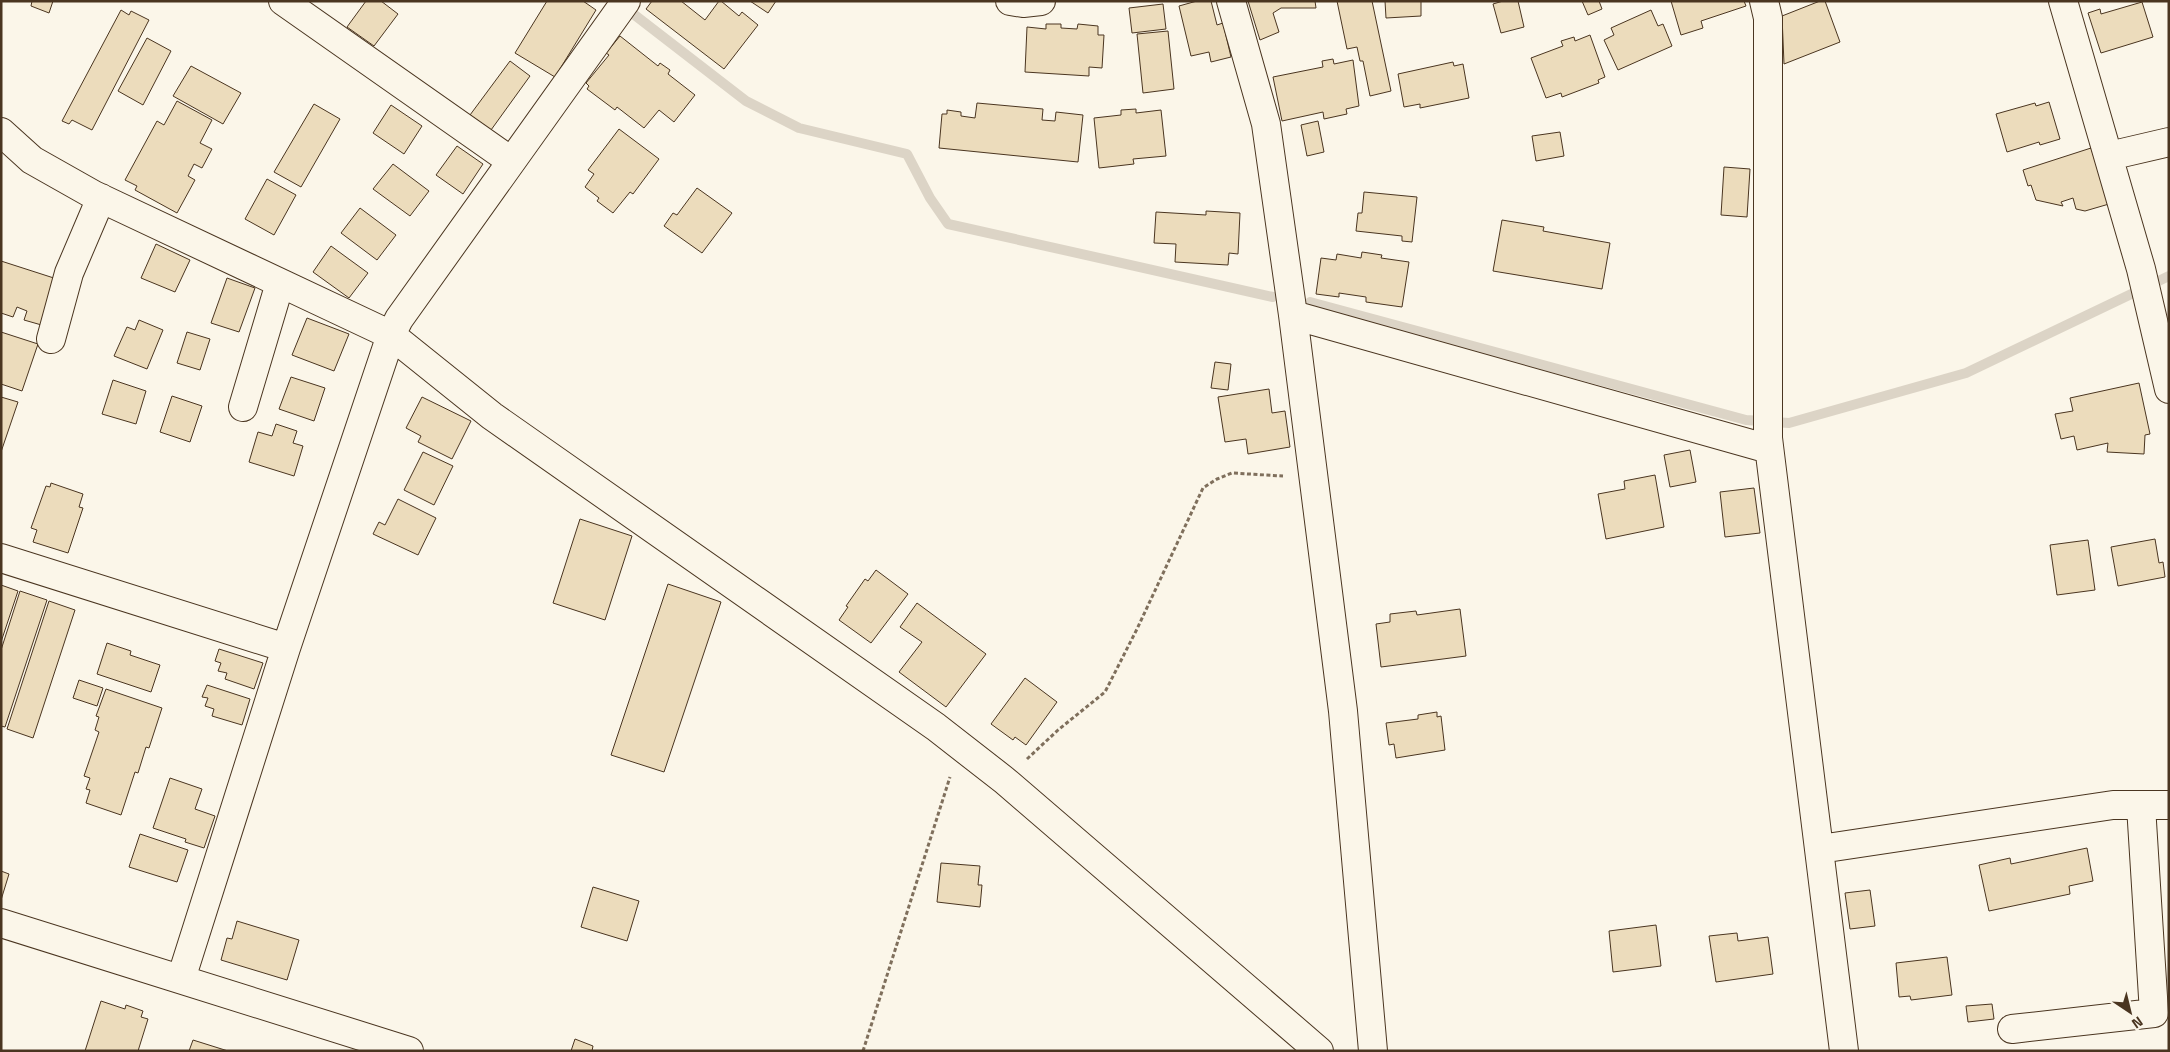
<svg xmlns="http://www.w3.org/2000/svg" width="2170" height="1052" font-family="'Titillium Web',sans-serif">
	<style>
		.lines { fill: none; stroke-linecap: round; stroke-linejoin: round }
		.stream { stroke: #dcd4c6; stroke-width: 10 }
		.building { fill: #ecdcbc; stroke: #4a3520 }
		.street-casing { stroke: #4a3520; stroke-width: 30 }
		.path { stroke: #7f6f5c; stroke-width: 3; stroke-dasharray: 4 2.5; stroke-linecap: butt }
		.street { stroke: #fbf6e9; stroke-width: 28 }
	</style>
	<rect width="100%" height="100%" fill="#fbf6e9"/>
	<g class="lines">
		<path class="stream" d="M623 6 746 101 799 128 907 154 930 198 948 224 1273 297
			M1310 302 1746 420 1789 423 1966 373 2169 276"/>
	</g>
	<path class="building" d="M32 1H53L49 13 31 6Z
		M366 1H381L398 14 374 46 347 27Z
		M547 1H583L596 10 555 77 515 53Z
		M652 1H681L705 20 719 1H721L739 16 742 12 758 25 724 69 646 9Z
		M750 1H776L768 13Z
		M1197 1H1211L1217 25 1223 23 1231 57 1211 62 1209 52 1191 56 1179 6Z
		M1248 1H1315L1316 8H1281L1273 13 1279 32 1260 40Z
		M1337 1H1372L1391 91 1370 96 1363 61H1360L1357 47 1347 49Z
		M1385 1H1421V16L1386 18Z
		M1503 1H1518L1524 27 1501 33 1493 4Z
		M1582 1H1599L1602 9 1588 15Z
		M1671 1H1744L1746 6 1701 21 1703 28 1681 35Z
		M1820 1H1825L1840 42 1784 64 1782 16Z
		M2142 2 2153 37 2101 53 2088 13 2100 9 2101 14Z
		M1163 4 1166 29 1132 33 1129 8Z
		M121 10 129 15 131 11 149 20 92 130 72 120 69 124 62 121Z
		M1651 10 1658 26 1663 24 1672 46 1618 70 1604 40 1614 35 1611 28Z
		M1046 24H1061V28L1077 29 1078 24 1098 26V35H1104L1102 68 1089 67V76L1025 72 1027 27 1046 29Z
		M1168 31 1174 89 1143 93 1137 34Z
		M1590 35 1605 77 1598 80 1599 83 1562 97 1561 93 1546 98 1531 58 1563 46 1561 41 1574 37 1575 41Z
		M620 36 658 66 660 63 670 70 668 74 695 95 674 122 659 110 644 128 617 107 615 110 587 89 589 86 586 83 609 55 606 53Z
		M147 38 171 51 143 105 118 91Z
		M1333 59 1334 64 1353 60 1359 106 1346 109 1347 114 1324 119 1323 112 1282 121 1273 77 1323 67 1322 61Z
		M510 61 530 76 491 130 470 115Z
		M1453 62 1454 66 1463 64 1469 98 1420 108V104L1404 107 1398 74Z
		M191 66 241 93 223 124 173 96Z
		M177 101 212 120 200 143 212 149 202 168 194 164 188 176 195 180 177 213 135 190 137 186 125 180 157 121 164 125Z
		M2049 102 2060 139 2040 145 2039 142 2007 152 1996 114 2035 103 2036 106Z
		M977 103 1043 109 1042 120 1055 121 1056 112 1083 115 1078 162 939 148 942 114H947V110L961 112V116L975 118Z
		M314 104 340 119 301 187 274 172Z
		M391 105 422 126 404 154 373 133Z
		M1136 109V113L1161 110 1166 156 1133 159 1134 164 1099 168 1094 118 1121 115V110Z
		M1318 121 1324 152 1307 156 1301 125Z
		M619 129 659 159 633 194 630 192 613 213 597 201 599 198 585 187 594 174 588 170Z
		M1560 132 1564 156 1536 161 1532 136Z
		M457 146 483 164 463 194 436 175Z
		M2091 148 2109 204 2085 211 2076 209 2073 198 2061 202 2063 206 2036 200 2031 185 2028 186 2023 170Z
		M393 164 429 191 410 216 373 189Z
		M1724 167 1750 169 1747 217 1721 215Z
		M267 179 296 195 274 235 245 219Z
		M697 188 732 213 702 253 664 226 673 213 677 215Z
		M1364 192 1417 197 1412 242 1402 241V236L1356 231 1358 213H1362Z
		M360 208 396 235 377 260 341 233Z
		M1206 211 1240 213 1238 254 1229 253 1228 265 1175 262 1176 244 1154 243 1156 212 1206 215Z
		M1502 220 1544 227 1543 231 1610 243 1602 289 1493 271Z
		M156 244 190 260 175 292 141 278Z
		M331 246 368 273 349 298 313 272Z
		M1362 252 1382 255 1381 258 1409 262 1402 307 1366 302V297L1339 293V297L1316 294 1321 258 1336 260 1337 254 1361 258Z
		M1 261 60 280 45 326 24 320 27 311 17 307 13 317 1 313Z
		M227 278 255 288 239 332 211 323Z
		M307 318 349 334 334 371 292 355Z
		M139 320 163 330 147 369 114 356 127 327 135 330Z
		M1 332 38 344 22 391 1 384Z
		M187 332 210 339 200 370 177 363Z
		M1215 362 1231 364 1228 390 1211 388Z
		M291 377 325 388 314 421 279 409Z
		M113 380 146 391 136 424 102 414Z
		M2139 383 2150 434 2145 435 2144 454 2107 452 2108 443 2077 450 2074 436 2061 439 2055 414 2073 411 2070 398Z
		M1269 389 1272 413 1285 411 1290 447 1248 454 1246 439 1225 442 1218 397Z
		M172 396 202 406 190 442 160 432Z
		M1 397 18 402 1 452Z
		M422 397 471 421 452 459 418 442 421 436 406 428Z
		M276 424 297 431 293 443 303 446 294 476 249 462 258 432 272 436Z
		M1690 450 1696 482 1670 487 1664 455Z
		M423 452 453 466 434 505 404 490Z
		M1655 475 1664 527 1606 539 1598 494 1625 489 1624 481Z
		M51 483 83 494 79 507 83 508 68 553 33 542 37 530 31 528 46 486 50 487Z
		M1754 488 1760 533 1725 537 1720 492Z
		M398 499 436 518 418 555 373 534 379 522 385 525Z
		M580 519 632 536 605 620 553 603Z
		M2155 539 2159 563 2163 562 2165 577 2118 586 2111 547Z
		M2088 540 2095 590 2057 595 2050 545Z
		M876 570 908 594 871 643 839 620 848 607 846 606 865 579 868 581Z
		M668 584 721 602 664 772 611 755Z
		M1 585 18 591 1 642Z
		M20 591 47 600 5 727 1 726V650Z
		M49 601 75 610 33 738 7 729Z
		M917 603 986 654 946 707 899 672 922 642 900 627Z
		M1460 609 1466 656 1381 667 1376 624 1390 622V614L1416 611 1417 615Z
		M107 643 131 651 130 655 160 665 151 692 97 674Z
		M219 649 263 663 254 689 225 679 227 673 218 671 221 663 215 661Z
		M1025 678 1057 702 1026 745 1015 737 1013 740 991 724Z
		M79 680 103 688 97 706 73 698Z
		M207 685 250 699 242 725 212 716 214 709 205 706 208 698 202 697Z
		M106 689 162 708 149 748 146 747 138 773 135 772 121 815 86 803 90 790 86 789 90 778 84 776 99 732 95 730 99 717 96 716Z
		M1437 712V717L1441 716 1445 750 1396 758 1394 744 1389 745 1386 723 1418 719V715Z
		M170 778 202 789 195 809 215 816 204 848 185 842 186 839 153 828Z
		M140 834 188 850 177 882 129 867Z
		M2087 848 2093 881 2069 886 2070 894 1989 911 1979 865 2010 858 2011 864Z
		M941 863 980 866 978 885H982L980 907 937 902Z
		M1 871 9 874 1 900Z
		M593 887 639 901 627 941 581 927Z
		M1870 890 1875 926 1850 929 1845 893Z
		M237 921 299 940 287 980 221 960 227 938 232 939Z
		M1656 925 1661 966 1613 972 1609 931Z
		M1737 933 1738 941 1768 937 1773 974 1716 982 1709 936Z
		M1947 957 1952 995 1911 1000 1910 996 1899 997 1896 963Z
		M101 1001 125 1009 126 1005 143 1011 141 1017 148 1019 138 1051H85Z
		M1992 1004 1994 1019 1968 1022 1966 1006Z
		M575 1039 593 1046 592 1051H571Z
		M193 1040 228 1051H189Z"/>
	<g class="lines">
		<g class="street-casing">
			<path id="street" d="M283 1 511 161
				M1010 1 1023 3 1041 1
				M1231 1 1266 124 1293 315 1343 711 1373 1051
				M1764 1 1768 18V438L1844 1051
				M2063 1 2141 269 2169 389
				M1 132 32 160 94 195 391 335 492 416 936 727 1004 780 1319 1051
				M2109 156 2169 142
				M1293 315 1769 449
				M51 339 69 273 101 198
				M243 407 280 283
				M1 558 286 648
				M1820 849 2113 805H2169
				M1 923 409 1051
				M181 979 286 648 391 335 399 319 626 1
				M2012 1029 2154 1013 2141 806"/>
		</g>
		<path class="path" d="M1027 759 1058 730 1105 692 1137 629 1203 488 1217 479 1232 473 1283 476
			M863 1051 950 777"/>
		<use href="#street" class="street"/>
	</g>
	<rect width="2170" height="1052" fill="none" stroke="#4a3520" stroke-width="5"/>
	<g transform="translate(2130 1012) rotate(145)" stroke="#fbf6e9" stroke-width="4" paint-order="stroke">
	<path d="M0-4L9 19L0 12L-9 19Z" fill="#4a3520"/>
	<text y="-8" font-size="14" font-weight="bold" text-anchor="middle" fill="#4a3520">N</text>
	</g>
</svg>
